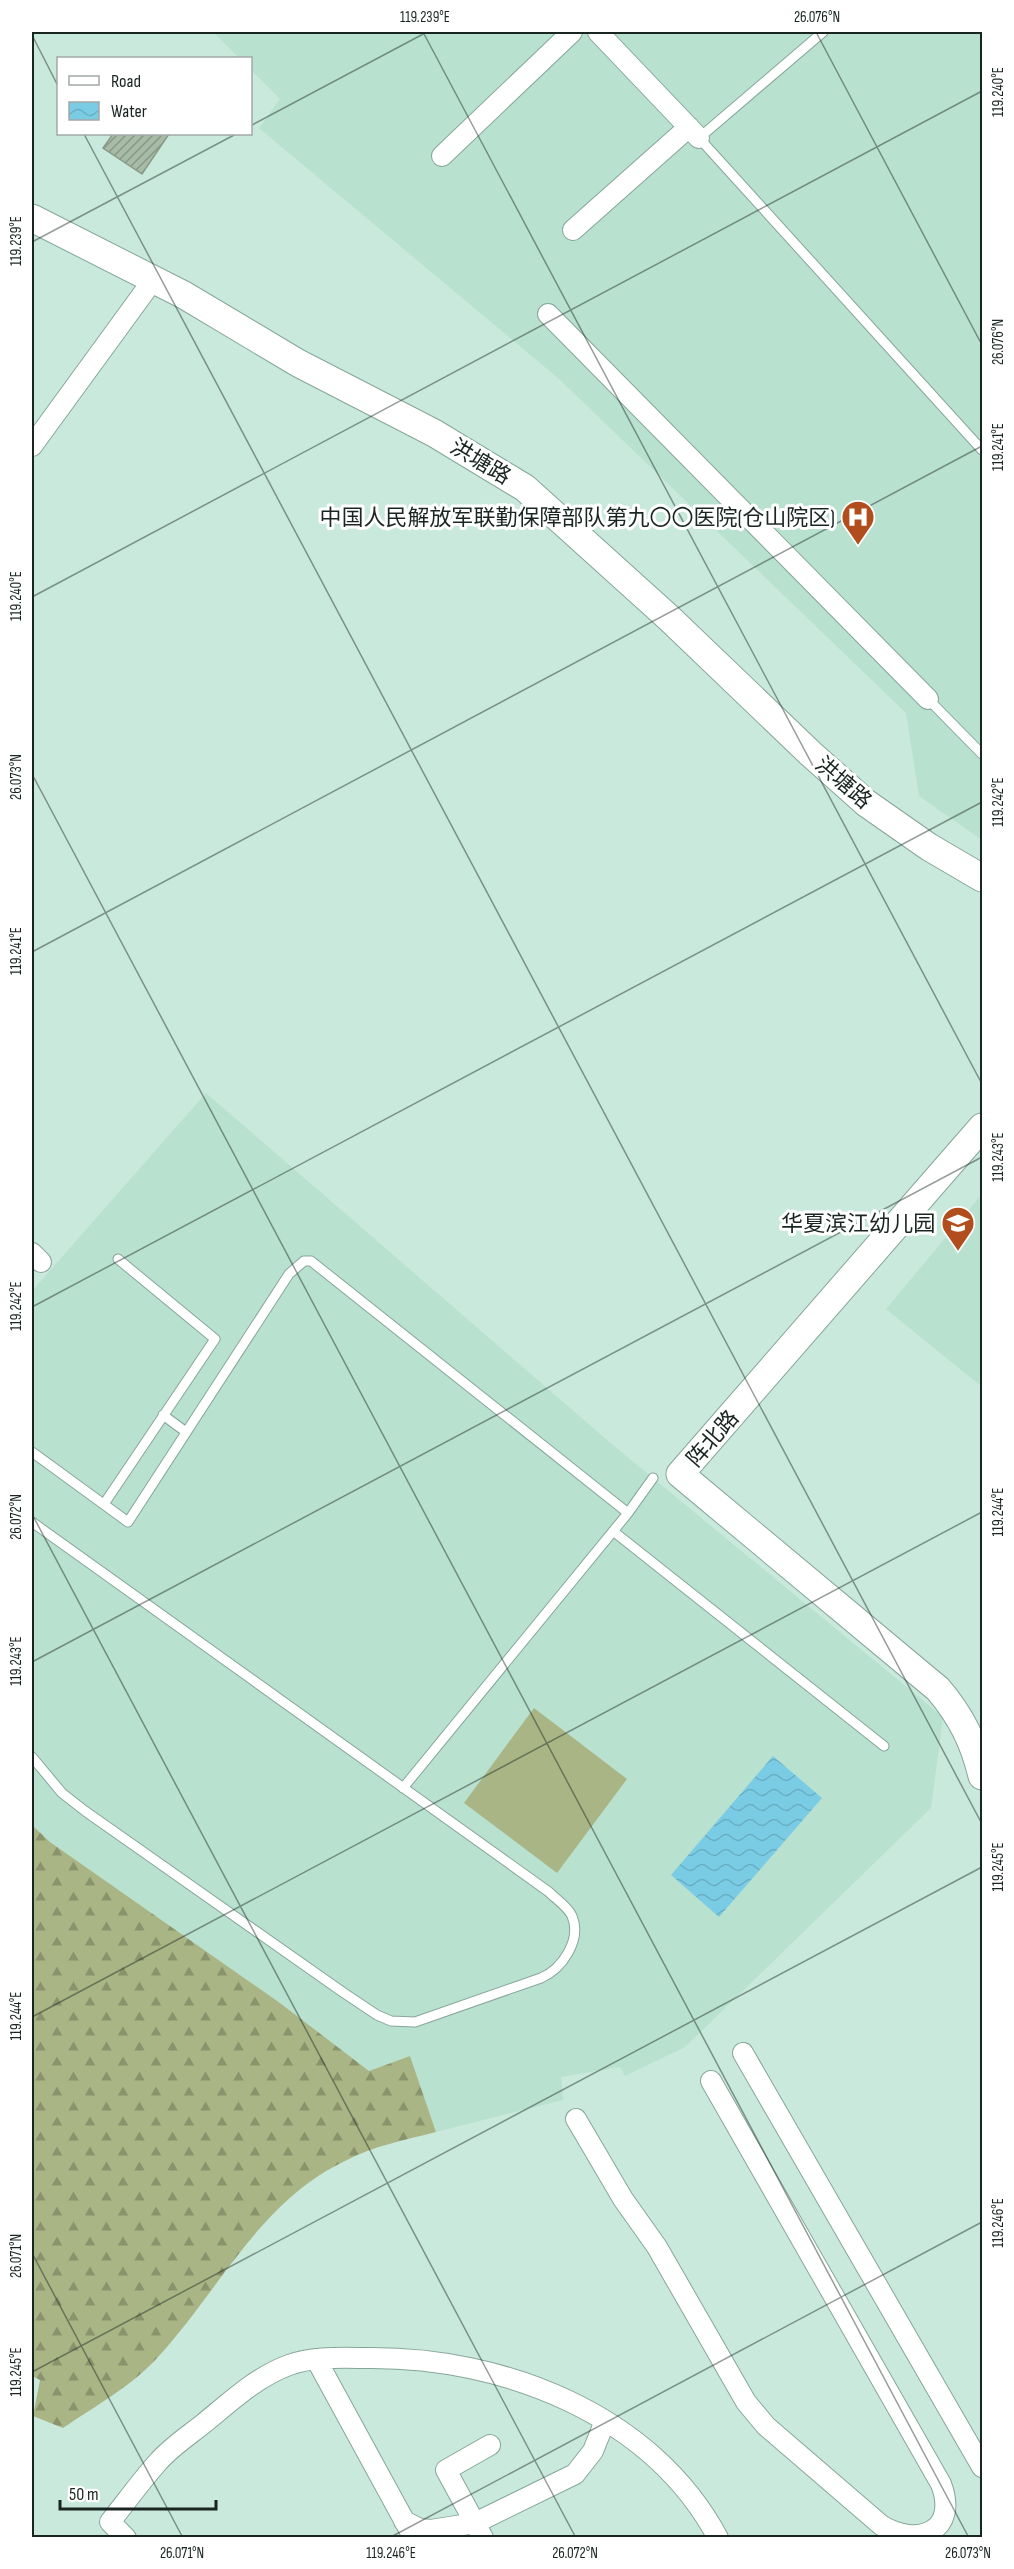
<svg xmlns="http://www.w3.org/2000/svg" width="1014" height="2569" font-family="'Sofia Sans Condensed','Noto Sans SC',sans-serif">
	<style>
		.built { fill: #b8e1d0 }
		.forest { fill: url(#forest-firs) }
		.pitch { fill: #aab585 }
		.water { fill: url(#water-waves) }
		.building { fill: url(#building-hatch); stroke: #879b86; stroke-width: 1.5 }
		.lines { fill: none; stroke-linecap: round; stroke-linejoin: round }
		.lane-casing { stroke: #87a69a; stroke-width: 11 }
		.street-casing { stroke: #87a69a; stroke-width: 22 }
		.secondary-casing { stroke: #87a69a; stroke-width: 29 }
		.lane { stroke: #fff; stroke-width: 9 }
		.street { stroke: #fff; stroke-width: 20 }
		.secondary { stroke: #fff; stroke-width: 27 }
		.ticks { fill: none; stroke: #192520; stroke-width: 1.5; stroke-opacity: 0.45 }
		.labels { text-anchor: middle; stroke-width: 6; stroke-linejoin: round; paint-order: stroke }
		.street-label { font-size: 22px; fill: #192520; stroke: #fff }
		.poi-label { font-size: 22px; fill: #192520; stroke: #fff; text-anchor: end }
		.neatline { fill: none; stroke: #192520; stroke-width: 2 }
		.ticks-label { font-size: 15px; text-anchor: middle; fill: #192520 }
	</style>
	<defs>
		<pattern id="forest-firs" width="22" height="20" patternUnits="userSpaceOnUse" patternTransform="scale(1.5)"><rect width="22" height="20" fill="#aab585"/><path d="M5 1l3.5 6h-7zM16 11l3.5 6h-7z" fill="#8a936c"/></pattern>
		<pattern id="water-waves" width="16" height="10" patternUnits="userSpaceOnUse" patternTransform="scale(1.5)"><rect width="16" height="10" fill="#7acce5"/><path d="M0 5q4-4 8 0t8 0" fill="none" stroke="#69afc4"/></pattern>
		<pattern id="building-hatch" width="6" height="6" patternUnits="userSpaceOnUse" patternTransform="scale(1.5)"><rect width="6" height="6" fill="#a7bba6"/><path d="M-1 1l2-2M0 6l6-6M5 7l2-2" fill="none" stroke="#879887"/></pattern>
	</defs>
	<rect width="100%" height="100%" fill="#c9e9dc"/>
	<path class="built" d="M213 32H982V840L919 796 906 713 559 379 259 128 280 99 251 70 250 58H239Z
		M206 1093 614 1446 943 1717 931 1808 685 2047 625 2076 620 2067 561 2077 563 2100 436 2132 410 2056 369 2071 280 2003 50 1842 32 1825V1291Z
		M982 1194V1387L886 1309Z"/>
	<path class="forest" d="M32 1825 50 1842 280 2003 369 2071 410 2056 436 2132C405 2140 373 2146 345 2161 259 2202 219 2291 158 2357 132 2386 95 2406 63 2428L33 2416 40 2380 32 2376Z"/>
	<path class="pitch" d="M534 1708 627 1779 557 1873 464 1803Z"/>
	<path class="water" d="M773 1756 822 1798 719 1917 671 1875Z"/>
	<path class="building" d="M113 134H169L142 174 103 148Z"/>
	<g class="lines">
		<g class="lane-casing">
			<path id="lane" d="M823 32 699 138 982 450
				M928 699 982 754
				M163 1415 186 1432
				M32 1452 128 1522 289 1274 304 1261H311L628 1513
				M104 1504 215 1339 118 1259
				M32 1522 549 1892C557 1900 568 1907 572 1916 582 1940 562 1969 541 1978L415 2022 391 2021 377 2015 344 1993 85 1811 62 1793 32 1757
				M613 1531 884 1746
				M403 1788 628 1513 653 1478"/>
		</g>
		<g class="street-casing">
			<path id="street" d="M598 32 699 138
				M442 156 572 32
				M573 230 689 127
				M548 314 928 699
				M32 446 153 280
				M32 1253 41 1262
				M743 2053 982 2467
				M576 2119 623 2199 657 2247 746 2402 766 2426 881 2525C918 2548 959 2531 941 2484L711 2081
				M316 2359 411 2533
				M404 2521 420 2529 431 2530 475 2523 575 2474 593 2451 605 2421
				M126 2538 110 2522C126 2502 141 2481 158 2462 171 2447 188 2436 203 2424 229 2403 256 2377 289 2365 314 2356 342 2358 369 2358 503 2357 652 2414 718 2538
				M483 2538 446 2470 490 2445"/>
		</g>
		<g class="secondary-casing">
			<path id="secondary" d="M32 218 184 295 298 363 434 433 525 488 669 618 811 754 866 803 929 847 982 878
				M982 1127 680 1474 938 1689C961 1716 974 1742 982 1776"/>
		</g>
		<use href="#lane" class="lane"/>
		<use href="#street" class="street"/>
		<use href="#secondary" class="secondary"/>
	</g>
	<path class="ticks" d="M423 32 982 1084M816 32 982 345M32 35 58 86M250 126 427 32M84 134 982 1824M32 242 236 134M32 597 982 91M32 774 969 2538M32 952 982 446M32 1307 982 802M32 1514 576 2538M32 1662 982 1157M32 2017 982 1512M32 2253 183 2538M32 2372 982 1867M389 2538 982 2222"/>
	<defs>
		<g id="hospital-pin" transform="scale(1.725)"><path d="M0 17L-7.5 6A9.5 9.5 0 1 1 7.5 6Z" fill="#b24e1d" stroke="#fff"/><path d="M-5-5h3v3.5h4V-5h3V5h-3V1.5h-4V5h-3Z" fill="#fff"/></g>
		<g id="school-pin" transform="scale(1.725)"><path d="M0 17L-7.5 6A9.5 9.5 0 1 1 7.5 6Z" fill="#b24e1d" stroke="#fff"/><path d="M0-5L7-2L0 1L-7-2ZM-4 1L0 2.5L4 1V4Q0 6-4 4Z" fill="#fff"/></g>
	</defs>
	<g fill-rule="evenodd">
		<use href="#hospital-pin" x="858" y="517"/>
		<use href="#school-pin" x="958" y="1223"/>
	</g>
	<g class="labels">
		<g class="street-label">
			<text transform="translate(481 461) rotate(31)" y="8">洪塘路</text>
			<text transform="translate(844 782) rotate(41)" y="8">洪塘路</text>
			<text transform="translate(712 1438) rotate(-49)" y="8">阵北路</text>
		</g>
		<g class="poi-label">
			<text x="835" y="525">中国人民解放军联勤保障部队第九〇〇医院(仓山院区)</text>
			<text x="935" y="1231">华夏滨江幼儿园</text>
		</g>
	</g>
	<rect width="1014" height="2569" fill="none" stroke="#ffffff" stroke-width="66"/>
	<rect x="57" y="57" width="195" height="78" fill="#ffffff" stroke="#a3a8a6" stroke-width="1.5"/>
	<rect x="69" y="76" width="30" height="9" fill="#ffffff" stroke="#a3a8a6" stroke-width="1.5"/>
	<text x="111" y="87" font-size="18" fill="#192520">Road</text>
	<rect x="69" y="102" width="30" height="18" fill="url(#water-waves)" stroke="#a3a8a6" stroke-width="1.5"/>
	<text x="111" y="117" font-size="18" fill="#192520">Water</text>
	<path d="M60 2500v9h156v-9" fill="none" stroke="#192520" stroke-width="3"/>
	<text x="69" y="2500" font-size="18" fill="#192520" stroke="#ffffff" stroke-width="4.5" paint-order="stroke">50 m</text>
	<rect x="33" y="33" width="948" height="2503" class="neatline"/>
	<g class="ticks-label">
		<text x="425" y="22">119.239°E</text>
		<text x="817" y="22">26.076°N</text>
		<text transform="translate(998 92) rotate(-90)" y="5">119.240°E</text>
		<text transform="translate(16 241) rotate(-90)" y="5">119.239°E</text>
		<text transform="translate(998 342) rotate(-90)" y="5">26.076°N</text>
		<text transform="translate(998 447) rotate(-90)" y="5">119.241°E</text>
		<text transform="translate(16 596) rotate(-90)" y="5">119.240°E</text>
		<text transform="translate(16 777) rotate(-90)" y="5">26.073°N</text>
		<text transform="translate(998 802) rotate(-90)" y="5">119.242°E</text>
		<text transform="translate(16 951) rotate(-90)" y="5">119.241°E</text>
		<text transform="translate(998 1157) rotate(-90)" y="5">119.243°E</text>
		<text transform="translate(16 1306) rotate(-90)" y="5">119.242°E</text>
		<text transform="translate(998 1512) rotate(-90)" y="5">119.244°E</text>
		<text transform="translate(16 1517) rotate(-90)" y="5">26.072°N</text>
		<text transform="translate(16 1661) rotate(-90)" y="5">119.243°E</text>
		<text transform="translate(998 1867) rotate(-90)" y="5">119.245°E</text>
		<text transform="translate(16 2016) rotate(-90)" y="5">119.244°E</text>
		<text transform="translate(998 2223) rotate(-90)" y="5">119.246°E</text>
		<text transform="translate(16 2256) rotate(-90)" y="5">26.071°N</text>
		<text transform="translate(16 2372) rotate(-90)" y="5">119.245°E</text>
		<text x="182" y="2558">26.071°N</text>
		<text x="391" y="2558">119.246°E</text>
		<text x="575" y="2558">26.072°N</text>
		<text x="968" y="2558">26.073°N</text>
	</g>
</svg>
